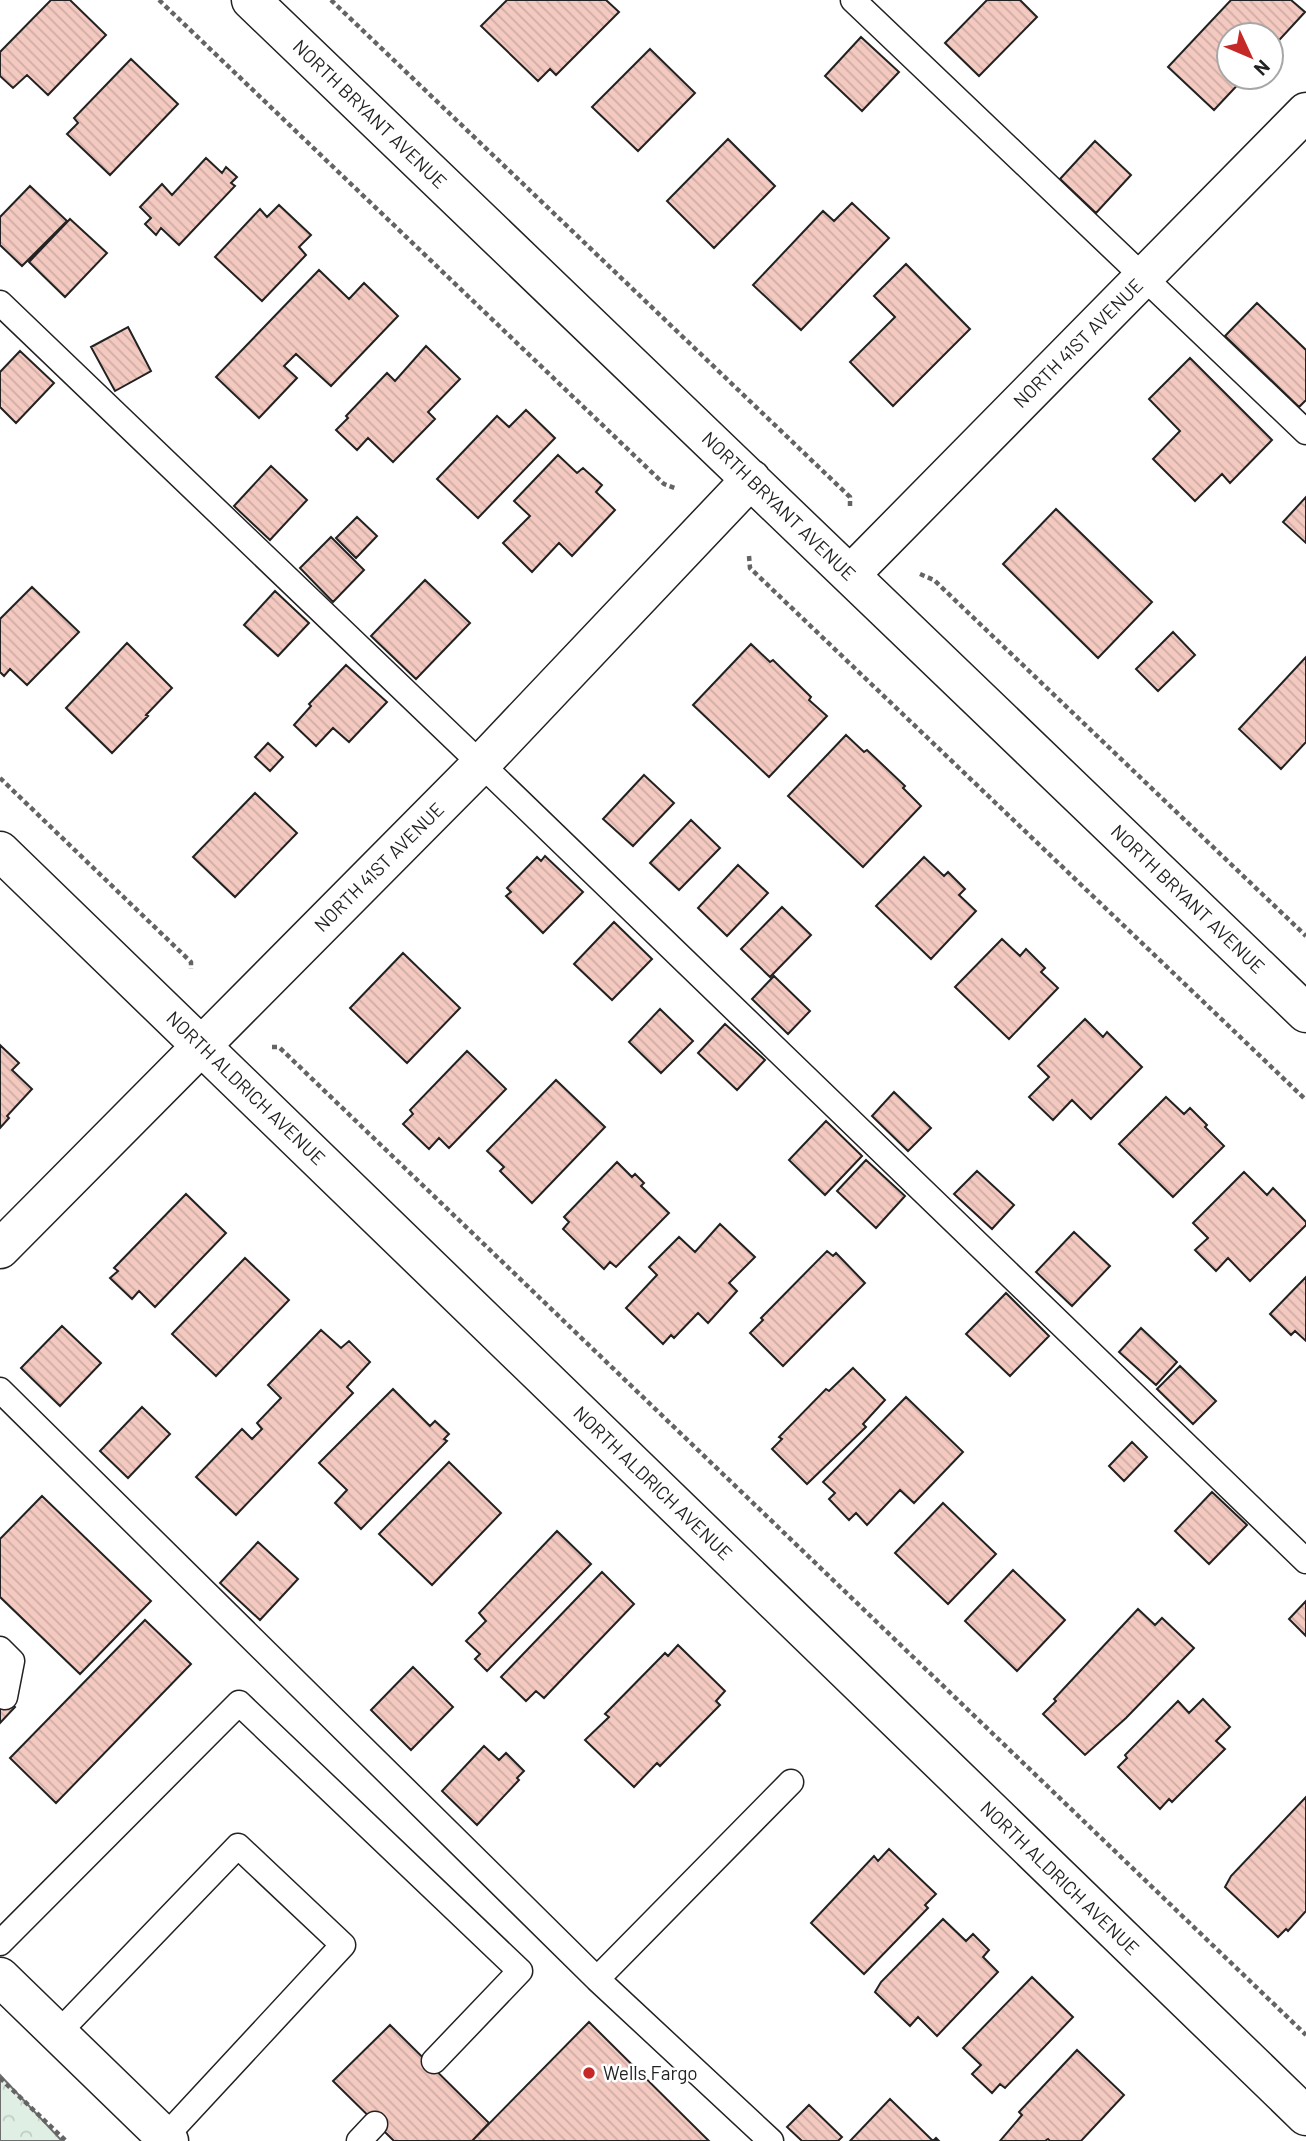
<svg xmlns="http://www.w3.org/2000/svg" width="1306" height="2141" font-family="Barlow,sans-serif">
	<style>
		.park { fill: url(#park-crowns); stroke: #6f6f6f; stroke-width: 2 }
		.building { fill: url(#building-back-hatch); stroke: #222; stroke-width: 2 }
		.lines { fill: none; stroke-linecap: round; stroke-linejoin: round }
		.lane-casing { stroke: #222; stroke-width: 27 }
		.street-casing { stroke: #222; stroke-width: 41 }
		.secondary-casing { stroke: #222; stroke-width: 41 }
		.path { stroke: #646464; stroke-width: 4.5; stroke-dasharray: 5 3.5; stroke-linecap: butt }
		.lane { stroke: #fff; stroke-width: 24 }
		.street { stroke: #fff; stroke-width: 38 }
		.secondary { stroke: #fff; stroke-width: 38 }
		.poi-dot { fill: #c62828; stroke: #fff; stroke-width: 2.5 }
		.labels { text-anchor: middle; stroke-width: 5; stroke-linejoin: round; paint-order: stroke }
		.street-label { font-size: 19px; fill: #222; stroke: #fff }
		.poi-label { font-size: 19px; fill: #222; stroke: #fff; text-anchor: start }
	</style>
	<defs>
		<pattern id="park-crowns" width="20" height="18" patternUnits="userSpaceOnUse" patternTransform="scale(1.75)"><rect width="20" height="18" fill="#e0efe3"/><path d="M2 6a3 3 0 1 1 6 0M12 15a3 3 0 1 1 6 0" fill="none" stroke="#c0cdc2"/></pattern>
		<pattern id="building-back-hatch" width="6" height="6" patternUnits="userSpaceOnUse" patternTransform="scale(1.75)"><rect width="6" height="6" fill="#f3c9c0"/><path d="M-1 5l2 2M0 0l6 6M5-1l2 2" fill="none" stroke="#d0aca5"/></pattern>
	</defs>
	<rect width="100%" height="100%" fill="#fff"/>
	<path class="park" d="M0 2075 62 2141H0Z"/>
	<path class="building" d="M51 0H70L106 35 48 95 27 75 13 88 0 76V52Z
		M507 0H606L619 12 556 75 550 69 538 81 481 26Z
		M987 0H1020L1037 17 979 76 945 43Z
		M1231 0H1291L1305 12 1271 49V35H1229V77H1245L1214 110 1168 67Z
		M861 37 899 72 862 111 825 76Z
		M650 49 695 93 638 151 592 107Z
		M131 59 178 104 110 175 67 134 78 123 74 118Z
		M728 139 775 186 714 248 667 201Z
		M1095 141 1131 175 1096 213 1060 179Z
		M206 158 222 173 226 167 237 177 231 183 235 186 179 245 161 228 156 235 145 224 151 218 140 207 162 184 172 195Z
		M30 186 67 221 22 266 0 245V217Z
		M852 203 889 238 801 330 753 285 823 211 834 221Z
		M279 205 311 235 299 247 306 255 262 301 215 257 260 209 267 217Z
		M70 219 107 253 65 297 29 262Z
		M906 264 970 329 893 406 850 362 895 317 874 296Z
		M319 270 349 299 364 283 398 316 331 386 296 354 284 366 297 378 259 418 216 377Z
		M1257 303 1306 350V400L1299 407 1225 336Z
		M128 327 151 371 115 391 91 347Z
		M426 346 460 379 428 412 435 419 393 462 368 438 357 450 336 430 348 418 346 416 387 373 395 381Z
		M20 351 54 383 16 423 0 407V372Z
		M1190 358 1272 440 1230 483 1222 474 1195 501 1153 459 1180 431 1149 399Z
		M526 410 555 438 478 518 437 479 497 416 509 427Z
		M558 455 577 473 583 468 602 485 596 492 615 510 572 556 559 543 532 572 503 543 530 516 514 501Z
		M271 466 307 500 270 540 234 506Z
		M1306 497V543L1283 522Z
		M1056 509 1152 602 1098 658 1003 564Z
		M357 517 377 536 356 558 336 538Z
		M331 537 364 570 333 602 300 568Z
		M425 580 470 623 416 679 371 636Z
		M32 587 79 632 27 685 10 669 4 676 0 672V619Z
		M275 591 309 623 278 656 244 625Z
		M1173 632 1195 655 1158 691 1136 669Z
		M127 643 172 688 146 715 148 716 112 753 66 708Z
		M751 644 770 662 773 660 811 697 809 700 827 716 769 777 693 705Z
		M1306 657V742L1281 769 1239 729Z
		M346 665 387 702 349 742 333 728 316 746 294 725 311 706 309 704Z
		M846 735 864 752 867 750 905 786 903 788 921 806 863 867 788 796Z
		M268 743 283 757 270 771 255 757Z
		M644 775 674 803 633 846 603 819Z
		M255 793 297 833 235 897 193 857Z
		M691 820 720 848 679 890 650 863Z
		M545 856 583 892 543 933 506 896 511 892 507 888 537 857 541 861Z
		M924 857 944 876 948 872 965 889 959 895 976 911 931 959 876 906Z
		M738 865 768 893 727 936 698 908Z
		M782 907 811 935 770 977 741 949Z
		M614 922 652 959 612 1000 574 964Z
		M1002 939 1020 956 1026 949 1045 968 1041 972 1058 988 1009 1039 955 987Z
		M403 953 460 1008 407 1063 350 1008Z
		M774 976 810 1011 788 1034 752 999Z
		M660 1009 693 1041 661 1073 629 1042Z
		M1085 1019 1103 1037 1107 1032 1142 1067 1091 1119 1072 1100 1053 1120 1029 1097 1049 1077 1038 1066Z
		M725 1024 765 1060 737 1090 698 1053Z
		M0 1045 19 1063 12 1070 32 1089 7 1116 9 1118 0 1128Z
		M467 1051 506 1089 449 1148 439 1138 429 1149 403 1124 413 1114 410 1110Z
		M556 1080 605 1127 532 1203 500 1171 504 1167 487 1151Z
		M894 1092 931 1128 908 1151 872 1116Z
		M1166 1097 1184 1114 1190 1108 1207 1125 1205 1127 1224 1146 1173 1197 1119 1144Z
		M826 1121 862 1156 825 1195 789 1160Z
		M866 1160 905 1196 876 1228 837 1191Z
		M617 1162 632 1177 635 1174 644 1183 641 1186 669 1213 616 1267 610 1262 604 1269 563 1229 569 1222 564 1217Z
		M977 1171 1014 1205 992 1229 954 1194Z
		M1244 1172 1267 1195 1273 1188 1306 1222V1225L1250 1281 1228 1258 1216 1271 1195 1250 1208 1238 1193 1223Z
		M186 1194 226 1233 155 1307 139 1291 132 1299 110 1278 118 1271 114 1268Z
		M720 1224 755 1257 729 1283 737 1291 708 1323 698 1313 674 1338 671 1335 663 1344 626 1308 657 1275 649 1267 679 1237 695 1252Z
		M1074 1232 1110 1266 1072 1306 1036 1272Z
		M827 1251 833 1256 836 1253 865 1283 783 1366 750 1333 763 1320 761 1318Z
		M245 1258 289 1300 216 1376 172 1334Z
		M1306 1277V1341L1295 1331 1291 1335 1270 1314Z
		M1006 1293 1049 1336 1010 1376 966 1334Z
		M62 1326 101 1363 60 1406 21 1368Z
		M1141 1328 1177 1362 1156 1385 1119 1352Z
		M321 1330 341 1348 349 1341 370 1362 347 1387 353 1393 236 1515 196 1477 242 1429 252 1439 262 1429 257 1423 281 1398 268 1385Z
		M1180 1366 1216 1401 1193 1424 1157 1389Z
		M853 1368 885 1400 863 1424 866 1427 807 1484 772 1449 782 1439 779 1437 826 1389 829 1391Z
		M393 1389 430 1426 435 1421 449 1434 444 1439 447 1441 361 1529 335 1503 347 1490 319 1463Z
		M906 1397 963 1452 914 1503 900 1490 867 1525 856 1513 849 1520 829 1499 835 1493 823 1482Z
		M142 1407 170 1434 128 1478 100 1451Z
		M1132 1442 1147 1457 1124 1481 1109 1466Z
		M449 1462 501 1513 432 1585 379 1534Z
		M1212 1492 1247 1525 1209 1564 1175 1531Z
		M42 1496 151 1601 80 1674 0 1597V1539Z
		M943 1503 996 1554 948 1604 895 1553Z
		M557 1531 591 1564 487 1671 475 1659 480 1654 466 1641 486 1621 479 1613Z
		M258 1542 298 1579 260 1620 220 1583Z
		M1013 1570 1065 1620 1017 1671 965 1621Z
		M602 1572 634 1604 544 1698 536 1691 526 1701 501 1677Z
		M1306 1601V1636L1289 1619Z
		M1138 1609 1155 1625 1162 1618 1194 1648 1126 1718 1085 1755 1043 1714 1056 1701 1054 1699Z
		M145 1620 191 1664 56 1803 10 1758Z
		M678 1645 725 1691 716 1701 720 1705 660 1766 657 1763 634 1787 585 1740 609 1717 605 1714 665 1653 668 1656Z
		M413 1667 453 1707 411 1750 371 1710Z
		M0 1692 15 1707 0 1723Z
		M1203 1699 1230 1727 1216 1741 1225 1749 1172 1802 1169 1799 1160 1809 1118 1767 1127 1758 1125 1755 1178 1701 1189 1713Z
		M484 1746 499 1760 506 1753 524 1771 517 1778 519 1780 477 1825 442 1791Z
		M1306 1797V1911L1288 1931 1286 1929 1278 1937 1225 1887 1231 1876Z
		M889 1849 936 1894 925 1905 928 1908 864 1974 811 1923 874 1856 878 1861Z
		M943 1919 966 1941 973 1934 989 1950 983 1957 998 1972 937 2036 918 2017 910 2026 875 1992 881 1982Z
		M1032 1977 1073 2017 1005 2088 1000 2084 992 2093 972 2074 981 2065 963 2048Z
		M589 2022 709 2141H472Z
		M390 2025 489 2123 472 2141H394L333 2081Z
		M1077 2050 1124 2095 1081 2141H1050L1048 2139 1045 2141H1000L1022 2115 1019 2112Z
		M890 2099 933 2141 936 2138 939 2141H850Z
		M809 2105 842 2137 838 2141H802L787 2127Z"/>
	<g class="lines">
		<g class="lane-casing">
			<path id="lane" d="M853 0 1306 432
				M0 303 481 764 1306 1561
				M0 1390 597 1979 771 2141
				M0 1649 12 1661 5 1697
				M0 1943 239 1703 520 1971 434 2061
				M597 1979 791 1782
				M58 2033 238 1846 343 1945 165 2137
				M359 2141 375 2124"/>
		</g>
		<g class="street-casing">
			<path id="street" d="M251 0 1306 1013
				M850 575 1306 112
				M0 851 1306 2116
				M0 1249 481 764 751 479"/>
		</g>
		<g class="secondary-casing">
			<path id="secondary" d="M0 1977 169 2141"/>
		</g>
		<path class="path" d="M159 0 664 484 677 489
			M331 0 850 497V506
			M749 556 750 568 1306 1100
			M920 574 934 580 1306 936
			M0 778 191 962V969
			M272 1047H279L1306 2035
			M0 2078 66 2141"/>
		<use href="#lane" class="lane"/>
		<use href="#street" class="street"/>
		<use href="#secondary" class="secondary"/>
	</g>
	<circle class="poi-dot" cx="589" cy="2073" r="7"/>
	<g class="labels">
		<g class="street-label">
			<text transform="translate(370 114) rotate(44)" y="7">NORTH BRYANT AVENUE</text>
			<text transform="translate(1078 343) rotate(-45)" y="7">NORTH 41ST AVENUE</text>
			<text transform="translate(779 506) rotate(44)" y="7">NORTH BRYANT AVENUE</text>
			<text transform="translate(379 867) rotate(-45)" y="7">NORTH 41ST AVENUE</text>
			<text transform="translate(1188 899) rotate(44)" y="7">NORTH BRYANT AVENUE</text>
			<text transform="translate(246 1088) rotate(44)" y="7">NORTH ALDRICH AVENUE</text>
			<text transform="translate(653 1483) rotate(44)" y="7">NORTH ALDRICH AVENUE</text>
			<text transform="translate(1060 1878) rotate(44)" y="7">NORTH ALDRICH AVENUE</text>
		</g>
		<g class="poi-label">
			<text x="603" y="2080">Wells Fargo</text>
		</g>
	</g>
	<g transform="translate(1250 56) rotate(134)"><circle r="33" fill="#ffffff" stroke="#a7a7a7" stroke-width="2"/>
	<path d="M0-5L12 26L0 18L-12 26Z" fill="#c62828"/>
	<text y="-10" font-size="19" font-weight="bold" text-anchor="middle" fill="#222222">N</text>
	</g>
</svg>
